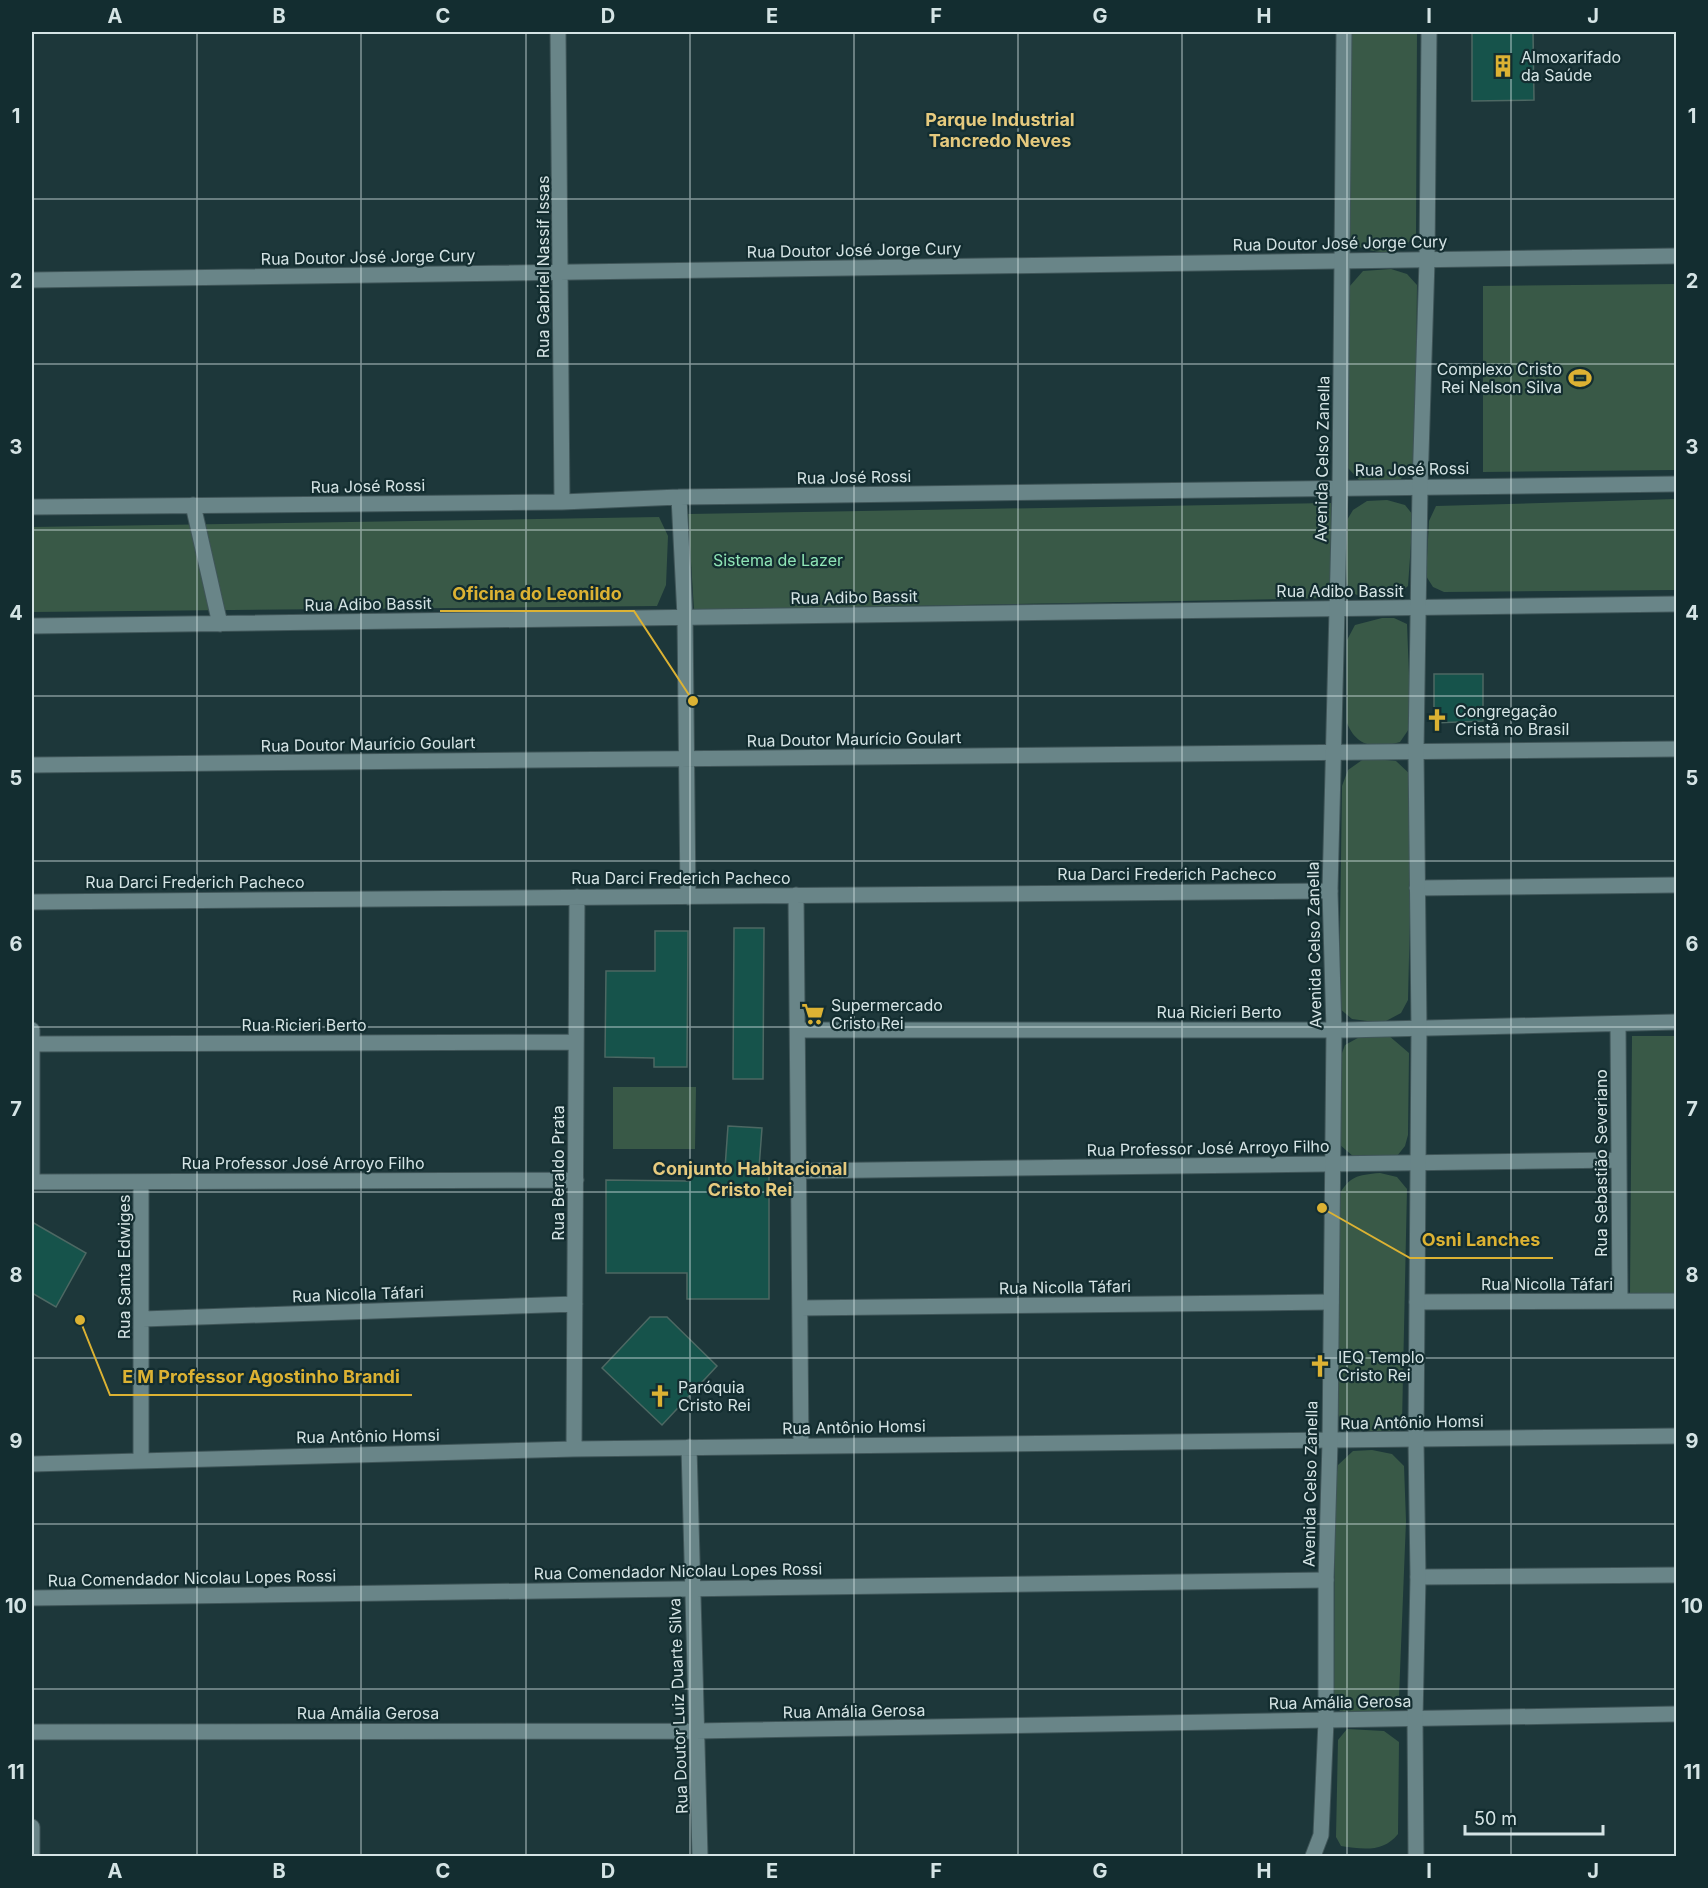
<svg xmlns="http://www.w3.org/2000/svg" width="1708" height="1888" font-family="Inter,sans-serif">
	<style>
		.green { fill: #395947 }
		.building { fill: #16534b; stroke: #4d6863; stroke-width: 1.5 }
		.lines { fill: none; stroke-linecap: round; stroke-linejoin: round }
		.minor-casing { stroke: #3f5558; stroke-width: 17 }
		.tertiary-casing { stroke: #3f5558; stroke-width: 17 }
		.minor { stroke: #698588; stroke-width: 15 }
		.tertiary { stroke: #698588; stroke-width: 15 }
		.grid { fill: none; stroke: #d5e4e5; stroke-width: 1.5; stroke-opacity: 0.55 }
		.labels { text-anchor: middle; stroke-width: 4.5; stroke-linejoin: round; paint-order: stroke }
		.poi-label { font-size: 16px; fill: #d5e4e5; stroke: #132d30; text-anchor: start }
		.street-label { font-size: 16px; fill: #d5e4e5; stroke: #132d30 }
		.park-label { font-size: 16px; fill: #8fe5b6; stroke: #132d30 }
		.neighbourhood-label { font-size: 18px; font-weight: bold; fill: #e6ca7e; stroke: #132d30 }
		.leader { fill: none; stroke: #dcb233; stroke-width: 2 }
		.callout-dot { fill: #dcb233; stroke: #132d30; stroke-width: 2 }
		.callout-label { font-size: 18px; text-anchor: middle; font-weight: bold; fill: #dcb233; stroke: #132d30; stroke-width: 4.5; stroke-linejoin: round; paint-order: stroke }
		.neatline { fill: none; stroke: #d5e4e5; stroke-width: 2 }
		.grid-label { font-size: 20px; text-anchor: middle; font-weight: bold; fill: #d5e4e5 }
	</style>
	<rect width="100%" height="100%" fill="#1d373a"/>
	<path class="green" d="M1350 32H1417L1416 234C1412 238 1407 245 1402 248 1389 258 1363 248 1349 244Z
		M1391 269 1407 274 1417 285 1415 461 1400 480 1360 481 1348 468 1349 287 1363 271Z
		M1676 284V470L1483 472V286Z
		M1676 499V590L1444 592 1433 587 1426 576 1429 521 1436 506Z
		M1387 500 1405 505 1413 515 1408 586 1395 597 1365 599 1355 594 1347 584 1344 525 1353 510 1367 501Z
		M1331 503 1332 598 694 610 688 514Z
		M659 517 668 536 666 585 657 606 32 612V527Z
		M1382 618H1394L1407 624 1411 726 1400 742C1377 749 1357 748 1347 723V640L1355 625Z
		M1365 758 1396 761 1412 776V830L1408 1000 1401 1013 1386 1021H1367L1352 1019 1339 1008 1342 786 1348 770Z
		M1365 1034 1388 1035 1409 1053 1408 1135 1405 1146 1397 1156 1354 1157 1339 1144V1061L1345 1045Z
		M1632 1036H1676V1293L1630 1295Z
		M613 1087H696L695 1149H613Z
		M1380 1173 1397 1177 1407 1189 1402 1423 1393 1431H1350L1341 1425 1338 1414V1197C1349 1176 1357 1175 1380 1173Z
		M1372 1450 1392 1454 1404 1466 1406 1521 1399 1697 1389 1712 1353 1716 1334 1708 1335 1486 1338 1465 1353 1451Z
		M1347 1729 1384 1731 1399 1742 1398 1834C1383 1853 1362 1849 1341 1846L1336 1837 1338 1740Z"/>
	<path class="building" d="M1472 32H1533L1534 100 1472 101Z
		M1434 674H1483V721L1434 723Z
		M734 928H764L763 1079H733Z
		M655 931H688L687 1067H654V1058L605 1057 606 971H655Z
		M728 1126 762 1128 759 1168H769V1299H687V1273H606V1180L688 1181V1168H725Z
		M32 1222 86 1253 56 1307 32 1293Z
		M650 1317H667L717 1366 662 1425 602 1368Z"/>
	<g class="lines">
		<g class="minor-casing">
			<path id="minor" d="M558 32 562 502
				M32 280 1676 256
				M679 497 685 617 688 897
				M193 505 220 624
				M32 507 562 502 679 497 1676 484
				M32 626 1676 604
				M32 765 1676 749
				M1417 888 1676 885
				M796 895 801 1446
				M32 902 1330 891
				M1618 1025 1620 1301
				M32 1030V1182
				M798 1030H1345L1676 1022
				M32 1044 576 1042
				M799 1171 1619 1160
				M32 1182 576 1180
				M1417 1302 1676 1301
				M800 1308 1331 1302
				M143 1319 575 1304
				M689 1447 700 1856
				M574 1449 577 897
				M141 1459V1182
				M32 1464 574 1449 1676 1436
				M1418 1577 1676 1575
				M32 1598 1326 1580
				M32 1732 696 1731 1676 1714
				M32 1827V1856"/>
		</g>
		<g class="tertiary-casing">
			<path id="tertiary" d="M1313 1856 1321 1835 1326 1721V1580L1330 1442 1334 1030 1330 891 1340 488 1344 32
				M1416 1856 1415 1719 1418 1577 1416 1440 1419 1029 1416 751 1420 487 1427 260 1429 32"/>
		</g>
		<use href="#minor" class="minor"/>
		<use href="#tertiary" class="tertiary"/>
	</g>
	<path class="grid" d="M197 32V1856M361 32V1856M526 32V1856M690 32V1856M854 32V1856M1018 32V1856M1182 32V1856M1347 32V1856M1511 32V1856M32 199H1676M32 364H1676M32 530H1676M32 696H1676M32 861H1676M32 1027H1676M32 1192H1676M32 1358H1676M32 1524H1676M32 1689H1676"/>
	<defs>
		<g id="building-bare" transform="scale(1.8)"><path d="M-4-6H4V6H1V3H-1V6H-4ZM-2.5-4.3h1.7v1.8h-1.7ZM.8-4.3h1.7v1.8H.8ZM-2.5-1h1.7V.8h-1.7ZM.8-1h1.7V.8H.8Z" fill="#dcb233" stroke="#132d30" stroke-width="2.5" paint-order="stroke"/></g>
		<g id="stadium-bare" transform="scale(1.8)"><path d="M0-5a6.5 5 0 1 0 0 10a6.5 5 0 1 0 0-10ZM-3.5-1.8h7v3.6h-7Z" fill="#dcb233" stroke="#132d30" stroke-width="2.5" paint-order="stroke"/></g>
		<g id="church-bare" transform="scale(1.8)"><path d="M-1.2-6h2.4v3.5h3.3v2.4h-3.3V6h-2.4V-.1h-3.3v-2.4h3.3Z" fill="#dcb233" stroke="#132d30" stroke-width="2.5" paint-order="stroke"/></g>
		<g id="supermarket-bare" transform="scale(1.8)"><path d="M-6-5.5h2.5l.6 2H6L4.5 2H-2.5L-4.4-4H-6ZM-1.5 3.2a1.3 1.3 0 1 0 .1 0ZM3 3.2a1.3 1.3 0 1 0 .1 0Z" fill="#dcb233" stroke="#132d30" stroke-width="2.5" paint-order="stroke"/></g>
	</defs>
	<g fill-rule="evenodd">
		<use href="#building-bare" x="1503" y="66"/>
		<use href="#stadium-bare" x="1580" y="378"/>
		<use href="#church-bare" x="1437" y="720"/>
		<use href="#supermarket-bare" x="813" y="1014"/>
		<use href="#church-bare" x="1320" y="1366"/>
		<use href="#church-bare" x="660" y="1396"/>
	</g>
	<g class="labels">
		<g class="poi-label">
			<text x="1521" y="63">Almoxarifado<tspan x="1521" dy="18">da Saúde</tspan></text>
			<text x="1562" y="375" text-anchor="end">Complexo Cristo<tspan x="1562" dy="18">Rei Nelson Silva</tspan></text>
			<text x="1455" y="717">Congregação<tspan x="1455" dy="18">Cristã no Brasil</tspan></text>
			<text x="831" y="1011">Supermercado<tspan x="831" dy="18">Cristo Rei</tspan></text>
			<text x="1338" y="1363">IEQ Templo<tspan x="1338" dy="18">Cristo Rei</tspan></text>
			<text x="678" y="1393">Paróquia<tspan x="678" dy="18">Cristo Rei</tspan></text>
		</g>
		<g class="street-label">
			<text transform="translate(1340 243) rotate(-1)" y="6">Rua Doutor José Jorge Cury</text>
			<text transform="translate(854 250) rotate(-1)" y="6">Rua Doutor José Jorge Cury</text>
			<text transform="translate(368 257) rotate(-1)" y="6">Rua Doutor José Jorge Cury</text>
			<text transform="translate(543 267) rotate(-90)" y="6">Rua Gabriel Nassif Issas</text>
			<text transform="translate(1322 459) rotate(-89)" y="6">Avenida Celso Zanella</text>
			<text transform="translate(1412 469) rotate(-1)" y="6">Rua José Rossi</text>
			<text transform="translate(854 477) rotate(-1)" y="6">Rua José Rossi</text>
			<text transform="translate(368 486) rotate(-1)" y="6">Rua José Rossi</text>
			<text x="1340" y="597">Rua Adibo Bassit</text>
			<text transform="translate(854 597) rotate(-1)" y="6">Rua Adibo Bassit</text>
			<text transform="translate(368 604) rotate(-1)" y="6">Rua Adibo Bassit</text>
			<text transform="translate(854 739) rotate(-1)" y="6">Rua Doutor Maurício Goulart</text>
			<text transform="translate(368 744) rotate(-1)" y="6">Rua Doutor Maurício Goulart</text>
			<text x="1167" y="880">Rua Darci Frederich Pacheco</text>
			<text x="681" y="884">Rua Darci Frederich Pacheco</text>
			<text x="195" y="888">Rua Darci Frederich Pacheco</text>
			<text transform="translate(1314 945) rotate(-91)" y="6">Avenida Celso Zanella</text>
			<text x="1219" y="1018">Rua Ricieri Berto</text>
			<text x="304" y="1031">Rua Ricieri Berto</text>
			<text transform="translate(1208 1148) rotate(-1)" y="6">Rua Professor José Arroyo Filho</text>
			<text x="303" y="1169">Rua Professor José Arroyo Filho</text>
			<text transform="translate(1601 1163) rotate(-90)" y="6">Rua Sebastião Severiano</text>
			<text transform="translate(558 1173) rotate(-90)" y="6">Rua Beraldo Prata</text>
			<text transform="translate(124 1267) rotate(-90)" y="6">Rua Santa Edwiges</text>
			<text x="1547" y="1290">Rua Nicolla Táfari</text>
			<text transform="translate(1065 1287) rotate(-1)" y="6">Rua Nicolla Táfari</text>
			<text transform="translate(358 1294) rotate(-2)" y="6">Rua Nicolla Táfari</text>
			<text transform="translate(1412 1422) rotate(-1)" y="6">Rua Antônio Homsi</text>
			<text transform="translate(854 1427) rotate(-1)" y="6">Rua Antônio Homsi</text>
			<text transform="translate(368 1436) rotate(-1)" y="6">Rua Antônio Homsi</text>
			<text transform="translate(1310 1484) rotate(-89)" y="6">Avenida Celso Zanella</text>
			<text transform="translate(678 1571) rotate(-1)" y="6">Rua Comendador Nicolau Lopes Rossi</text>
			<text transform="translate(192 1578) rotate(-1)" y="6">Rua Comendador Nicolau Lopes Rossi</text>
			<text transform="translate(1340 1702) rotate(-1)" y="6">Rua Amália Gerosa</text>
			<text transform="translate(678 1706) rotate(-92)" y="6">Rua Doutor Luiz Duarte Silva</text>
			<text transform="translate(854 1711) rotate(-1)" y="6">Rua Amália Gerosa</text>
			<text x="368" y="1719">Rua Amália Gerosa</text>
		</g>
		<g class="park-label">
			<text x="778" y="566">Sistema de Lazer</text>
		</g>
		<g class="neighbourhood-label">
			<text x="1000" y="126">Parque Industrial<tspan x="1000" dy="21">Tancredo Neves</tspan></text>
			<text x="750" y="1175">Conjunto Habitacional<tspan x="750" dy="21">Cristo Rei</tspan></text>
		</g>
	</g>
	<path class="leader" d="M693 701L634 611H440M1322 1208L1410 1258H1553M80 1320L110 1395H412"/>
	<g class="callout-dot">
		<circle cx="693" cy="701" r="6"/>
		<circle cx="1322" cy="1208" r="6"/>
		<circle cx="80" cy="1320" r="6"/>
	</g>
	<g class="callout-label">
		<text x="537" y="600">Oficina do Leonildo</text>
		<text x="1481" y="1246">Osni Lanches</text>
		<text x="261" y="1383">E M Professor Agostinho Brandi</text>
	</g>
	<rect width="1708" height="1888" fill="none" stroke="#132d30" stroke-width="66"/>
	<path d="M1465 1825v9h138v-9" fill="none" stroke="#d5e4e5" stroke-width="3"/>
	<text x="1474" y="1825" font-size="18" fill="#d5e4e5" stroke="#132d30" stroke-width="4.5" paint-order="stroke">50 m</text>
	<rect x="33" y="33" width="1642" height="1822" class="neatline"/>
	<g class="grid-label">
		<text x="115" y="23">A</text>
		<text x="279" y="23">B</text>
		<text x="443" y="23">C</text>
		<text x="608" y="23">D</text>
		<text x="772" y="23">E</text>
		<text x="936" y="23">F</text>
		<text x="1100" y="23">G</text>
		<text x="1264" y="23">H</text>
		<text x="1429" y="23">I</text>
		<text x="1593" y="23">J</text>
		<text x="16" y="123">1</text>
		<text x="1692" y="123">1</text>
		<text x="16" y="288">2</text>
		<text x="1692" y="288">2</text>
		<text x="16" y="454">3</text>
		<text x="1692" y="454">3</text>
		<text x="16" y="620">4</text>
		<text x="1692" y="620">4</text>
		<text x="16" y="785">5</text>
		<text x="1692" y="785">5</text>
		<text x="16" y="951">6</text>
		<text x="1692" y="951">6</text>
		<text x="16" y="1116">7</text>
		<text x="1692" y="1116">7</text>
		<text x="16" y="1282">8</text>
		<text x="1692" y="1282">8</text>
		<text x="16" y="1448">9</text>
		<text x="1692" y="1448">9</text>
		<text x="16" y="1613">10</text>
		<text x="1692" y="1613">10</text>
		<text x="16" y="1779">11</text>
		<text x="1692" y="1779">11</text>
		<text x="115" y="1878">A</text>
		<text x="279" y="1878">B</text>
		<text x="443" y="1878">C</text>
		<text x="608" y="1878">D</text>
		<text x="772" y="1878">E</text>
		<text x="936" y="1878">F</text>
		<text x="1100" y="1878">G</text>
		<text x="1264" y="1878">H</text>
		<text x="1429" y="1878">I</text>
		<text x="1593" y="1878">J</text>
	</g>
</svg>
